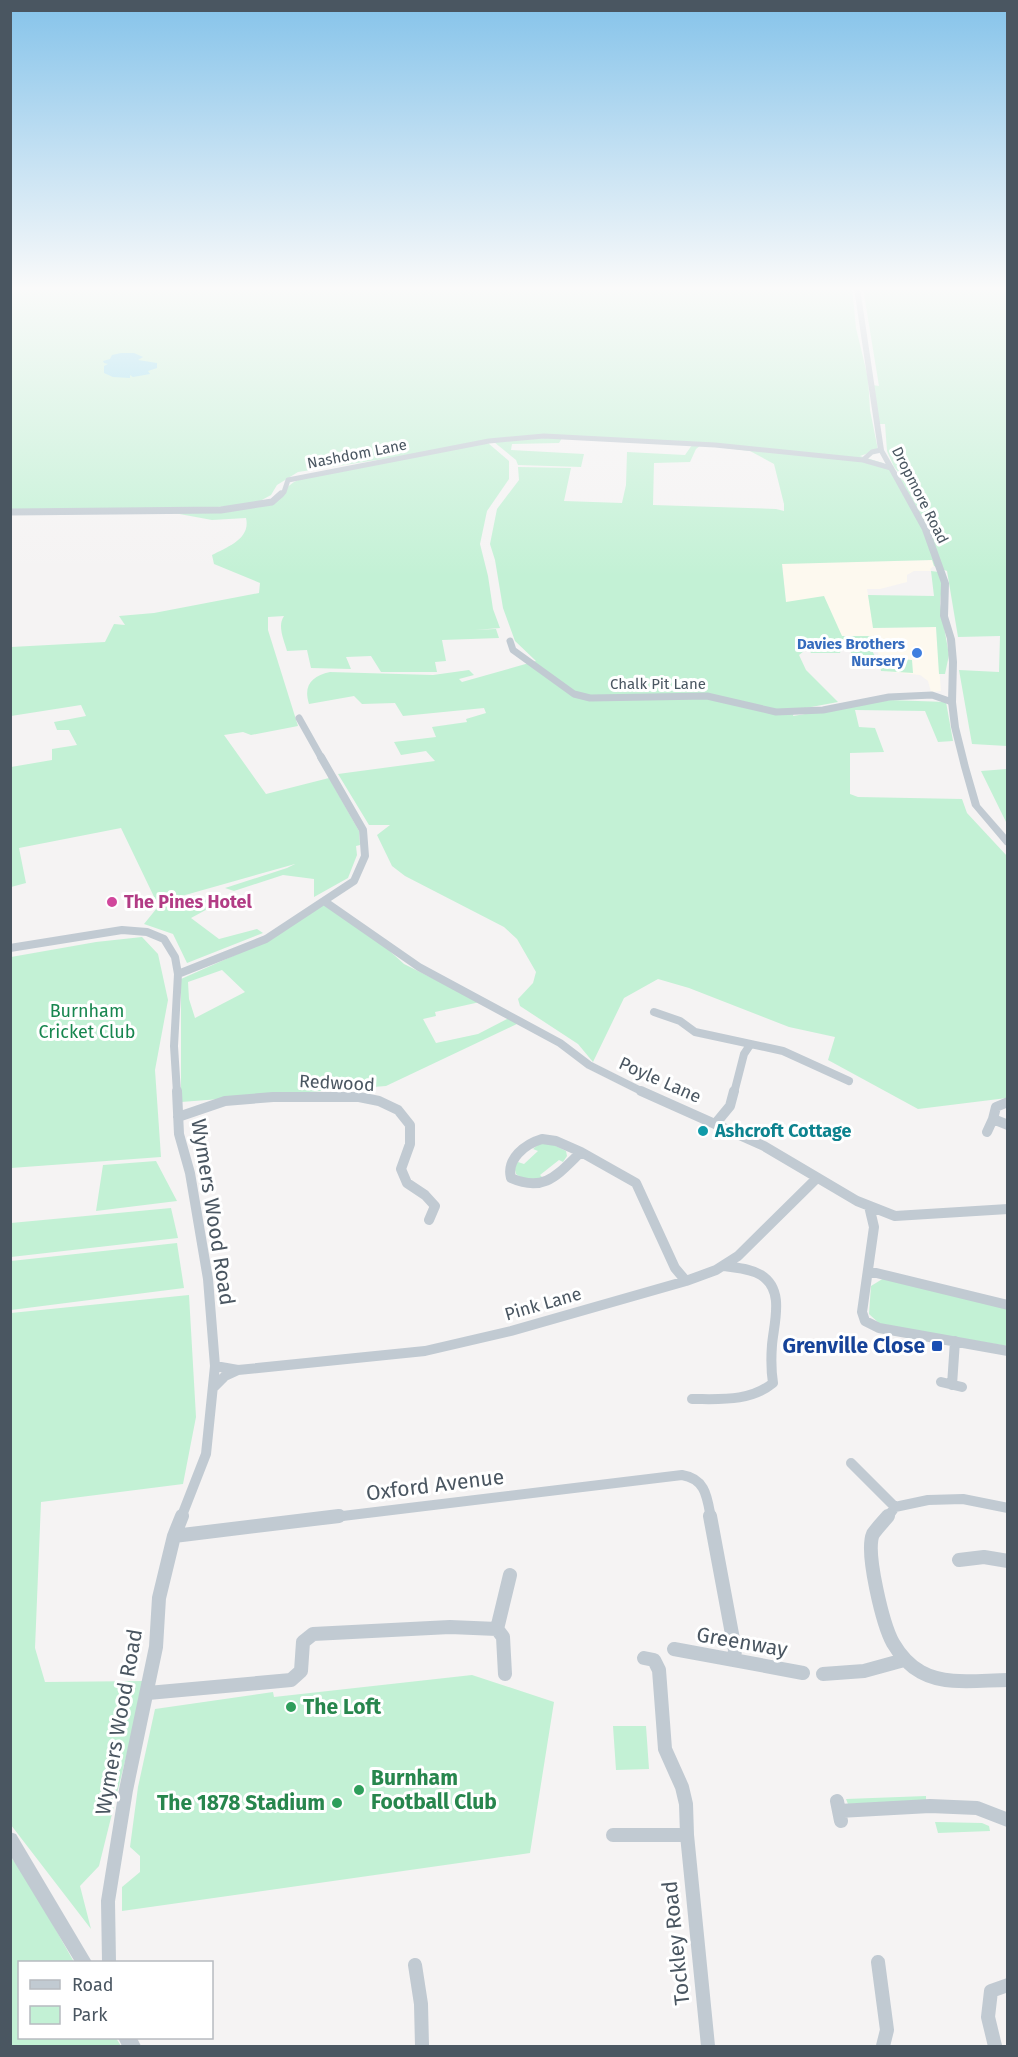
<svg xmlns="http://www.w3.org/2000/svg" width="1018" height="2057" font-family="'Fira Sans',sans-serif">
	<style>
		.commercial { fill: #fdf9ef }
		.green { fill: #c3f1d5; fill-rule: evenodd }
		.water { fill: #90daee }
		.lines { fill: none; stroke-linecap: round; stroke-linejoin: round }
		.minor-far4 { stroke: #c1cad2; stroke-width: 5 }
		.minor-far3 { stroke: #c1cad2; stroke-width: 7 }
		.minor-far2 { stroke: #c1cad2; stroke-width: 8 }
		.minor-far1 { stroke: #c1cad2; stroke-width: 10 }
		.minor { stroke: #c1cad2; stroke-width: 14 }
		.tertiary { fill: #c1cad2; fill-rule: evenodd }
		.shop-dot { fill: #3f7fe0; stroke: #fff; stroke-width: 2 }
		.hotel-dot { fill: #d1479c; stroke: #fff; stroke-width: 2 }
		.culture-dot { fill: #0f9aa8; stroke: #fff; stroke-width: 2 }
		.transit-dot { fill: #1a4fb4; stroke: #fff; stroke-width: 2 }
		.leisure-dot { fill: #2e9e5b; stroke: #fff; stroke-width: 2 }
		.labels { text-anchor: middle; stroke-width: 6; stroke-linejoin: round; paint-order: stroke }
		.far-street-label { font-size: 15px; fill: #4a5661; stroke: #fff }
		.far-shop-label { font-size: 15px; font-weight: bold; fill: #366cbe; stroke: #fff; text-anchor: end }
		.hotel-label { font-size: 18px; font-weight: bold; fill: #b23c85; stroke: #fff; text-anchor: start }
		.park-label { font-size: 18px; fill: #17864f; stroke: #fff }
		.street-label { font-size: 18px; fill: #4a5661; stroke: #fff }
		.culture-label { font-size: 18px; font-weight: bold; fill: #0d838f; stroke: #fff; text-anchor: start }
		.near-street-label { font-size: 21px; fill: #4a5661; stroke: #fff }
		.near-transit-label { font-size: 21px; font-weight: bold; fill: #164399; stroke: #fff; text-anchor: end }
		.near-leisure-label { font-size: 21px; font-weight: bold; fill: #27864d; stroke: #fff; text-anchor: start }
	</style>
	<rect width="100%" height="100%" fill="#f5f3f3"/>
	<path class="commercial" d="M932 560 934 566 930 569 931 571H914L907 575V582L880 589H867L874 628 936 627 941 691 931 692 928 681 920 675 881 671 875 636H842L786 603 782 563Z"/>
	<path class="green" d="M11 288H852L856 328 868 378 870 410 878 450 860 456 883 463 912 488 894 467 887 451 885 424H880L876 415 872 385 879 386 863 288H1007V746L972 744 959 670 999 672 1000 636 958 637 947 571 934 566 932 560 782 564 786 602 824 596 842 636H875L877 645H843L840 653H811L808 648 799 655 806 670 838 702 795 710 793 716 889 700 946 702 953 741 938 742 925 711 855 710 859 727 875 728 884 752 850 753V794L858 797 962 799 967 813 1007 856V1098L918 1109 828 1060 835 1037 789 1027 689 988 658 979 624 998 593 1062 578 1044 520 1006 518 999 533 983 536 972 517 939 504 927 405 876 392 866 377 835 390 825H369L338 774 435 761 426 751 401 755 394 742 436 737 432 727 467 722 466 719 486 713 484 708 403 716 395 703 362 704 354 696 309 704C303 685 312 676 330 672L433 675 469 670 474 675 459 679 462 682 536 661 515 641 503 608 495 560 490 544 497 509 519 480 518 467 571 468 564 501 622 503 626 485 627 452 685 455 692 445 544 435 298 472 277 485 271 495 260 501 235 506 182 509H11ZM701 445 750 451 774 464 784 504V511L776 509 653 505 654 463 690 462 696 449Z
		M545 438H562L559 443 512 444 511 450 584 454 581 467 518 465 516 460 494 442Z
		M488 443 509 461V479L487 511 480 544 488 576 493 609 500 628 475 630 496 629 499 638 442 640 446 661 435 662 437 672H381L371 656 346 657 351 669 311 668 307 650 287 651C284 640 277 626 284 616L268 617V630L298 726 251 735 243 732 224 735 266 794 329 778 359 831 360 845 356 846 357 855 348 878 314 897V879L283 875 234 891 225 888 287 868 295 864 157 903 121 828 19 848 26 883 11 887V767L52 760V749L77 745 69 730H57L54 722 86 716 81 705 11 716V647L105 642 114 624 125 625 119 616 154 613 259 593 260 583 214 564 212 555C227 547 251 539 246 518L212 520 174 513 261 507 294 482 303 478Z
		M931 571 939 572 942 584 940 604 949 655 945 674H939L936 627 873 628 868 595 934 596Z
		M870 646 879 665 858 666 848 647Z
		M879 657 912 660 913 673 881 671Z
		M1007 769H1008L1007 824 981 771Z
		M191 899 224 900 191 918 219 939 257 929 263 933 187 963 173 934 144 924 161 903Z
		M324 903 382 944 404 964 480 1002 435 1012 436 1016 423 1019 436 1043 478 1034 509 1018 519 1023 386 1086 181 1102V979L269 940ZM222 970 245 992 195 1018 189 999 188 982Z
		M142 937 158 954 168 1000 155 1070 161 1157 11 1168V957L96 942Z
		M550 1143 566 1151 567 1156 563 1162 559 1160 540 1175 543 1178 525 1180 516 1174 514 1166 518 1162 524 1164 538 1151 533 1149 539 1144Z
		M156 1161 177 1201 96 1211 103 1165Z
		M171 1208 178 1238 11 1257V1223Z
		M177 1243 184 1288 11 1310V1261Z
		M884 1278 1007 1309V1346L881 1325 869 1314 871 1286Z
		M189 1295 196 1417 183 1484 41 1502 35 1648 45 1682 145 1681 99 1866 80 1886 91 1929 11 1825V1313Z
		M472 1675 554 1702 530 1853 122 1911V1887L140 1872V1856L130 1847 138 1787 155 1709 273 1692 274 1697Z
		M613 1726H646L649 1769 616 1770Z
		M926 1796V1801L848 1804 846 1799Z
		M935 1822 982 1823 989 1826 990 1831 938 1833Z
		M10 1856 26 1877 74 1962H20V2038H116L121 2046H11Z"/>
	<path class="water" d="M121 353H134L143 357 138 360 157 363V368L148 371 150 374 133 377 130 375V378L113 377 104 373V366L108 364 104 363 103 361 110 359 112 355Z"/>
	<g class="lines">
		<path class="minor-far4" d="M863 460 891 468
			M280 496 284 492 288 480 489 441 544 436 715 445 863 460 872 452 881 450"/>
		<path class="minor-far3" d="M10 512 221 510 272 502 281 494
			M510 641 513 650 574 694 590 698 707 696 776 712 823 710 889 697 932 695 952 702
			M299 718 322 759"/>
		<path class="minor-far2" d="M324 901 419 967 560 1043 589 1065 645 1093
			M10 948 122 930 147 932 164 939 175 957 178 974 174 1046 177 1093
			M178 974 266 939 354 881 365 856 363 830 321 757
			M654 1012 680 1021 695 1032 783 1051 849 1081
			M734 1093 744 1054 750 1045"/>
		<path class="minor-far1" d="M177 1091 179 1134 190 1173 208 1279 215 1366 206 1454 181 1518
			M641 1091 764 1146 857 1201 895 1216 1008 1209
			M1008 1102 996 1107 993 1119 1008 1125
			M178 1117 225 1101 273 1097H359L379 1101 398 1110 410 1125V1144L401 1169 407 1183 425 1195 435 1206 429 1220
			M716 1123 730 1106 734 1091
			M987 1132 993 1119
			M542 1139 556 1141 581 1152C558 1174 545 1193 511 1178 506 1159 525 1144 542 1139Z
			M581 1152 636 1183 675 1268 686 1281
			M869 1206 874 1227 862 1312 865 1321 879 1328 1008 1351
			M868 1271 1008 1305
			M215 1366 238 1370 425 1351 511 1331 686 1281 716 1270 738 1256 817 1178
			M941 1382 962 1387
			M952 1385 955 1341
			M214 1387 225 1376 238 1370
			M692 1399C720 1399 750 1402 773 1383 771 1370 771 1358 772 1345 774 1322 785 1290 761 1275 750 1268 736 1268 724 1266
			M851 1463 895 1507
			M326 1518 682 1475C706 1479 707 1497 711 1518
			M887 1518 895 1507 928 1500 963 1499 1008 1508"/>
		<path class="minor" d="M710 1516 735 1650 734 1660
			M888 1516C883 1522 877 1528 873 1534 865 1552 883 1625 893 1643 900 1655 908 1665 921 1672 946 1686 980 1680 1008 1680
			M174 1536 339 1516
			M959 1560 984 1557 1008 1561
			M497 1629 510 1575
			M674 1649 803 1673
			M644 1658 654 1660 659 1670 665 1749 682 1787 686 1804 687 1835 708 2046
			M823 1674 864 1671 904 1660
			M148 1693 291 1680 301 1671 303 1642 313 1634 450 1627 497 1629 503 1637 505 1674
			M837 1801 841 1821
			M839 1811 930 1806 977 1808 1008 1820
			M613 1835H687
			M109 1962 108 1901 126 1790 156 1647 159 1598 174 1536 182 1516
			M878 1962 887 2030 883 2046
			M415 1965 421 2004 422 2046
			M995 2046 988 2017 991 1991 1008 1985"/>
		<path class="tertiary" d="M854 288H860L884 450 930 530 949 583 948 616 955 639 957 662 956 702 959 727 969 767 980 805 1008 837V846L1005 845 972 806 961 767 951 727 948 702 949 662 947 639 940 616 941 583 922 530 878 450Z
			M10 1832 16 1834 92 1962H75L10 1855Z
			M118 2038H137L141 2046H122Z"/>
	</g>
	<linearGradient id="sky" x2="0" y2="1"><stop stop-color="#85c3ea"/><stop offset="0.5" stop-color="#fafafa"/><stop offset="1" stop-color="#fafafa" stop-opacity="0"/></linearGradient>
	<rect width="1018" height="576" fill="url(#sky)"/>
	<circle class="shop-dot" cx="917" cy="653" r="6"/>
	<circle class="hotel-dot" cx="112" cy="902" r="6"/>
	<circle class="culture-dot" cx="703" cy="1131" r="6"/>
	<rect class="transit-dot" x="931" y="1340" width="12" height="12" rx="3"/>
	<g class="leisure-dot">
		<circle cx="291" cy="1707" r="6"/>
		<circle cx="359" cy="1790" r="6"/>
		<circle cx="337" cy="1803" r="6"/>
	</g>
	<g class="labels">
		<g class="far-street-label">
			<text transform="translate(357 454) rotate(-11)" y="5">Nashdom Lane</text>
			<text transform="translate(920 495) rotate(63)" y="5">Dropmore Road</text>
			<text x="658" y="689">Chalk Pit Lane</text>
		</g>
		<g class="far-shop-label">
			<text x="905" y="649">Davies Brothers<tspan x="905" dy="17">Nursery</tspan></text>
		</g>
		<g class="hotel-label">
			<text x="124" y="908">The Pines Hotel</text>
		</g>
		<g class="park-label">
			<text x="87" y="1017">Burnham<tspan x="87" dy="21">Cricket Club</tspan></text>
		</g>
		<g class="street-label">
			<text transform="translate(660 1080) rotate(24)" y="6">Poyle Lane</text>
			<text transform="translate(337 1083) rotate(3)" y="6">Redwood</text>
			<text transform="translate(543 1304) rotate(-16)" y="6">Pink Lane</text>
		</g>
		<g class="culture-label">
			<text x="715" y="1137">Ashcroft Cottage</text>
		</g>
		<g class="near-street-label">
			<text transform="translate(213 1212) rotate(81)" y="7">Wymers Wood Road</text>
			<text transform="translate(435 1485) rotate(-7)" y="7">Oxford Avenue</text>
			<text transform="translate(742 1642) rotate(10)" y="7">Greenway</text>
			<text transform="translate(119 1722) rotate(-80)" y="7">Wymers Wood Road</text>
			<text transform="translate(676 1943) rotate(-96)" y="7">Tockley Road</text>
		</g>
		<g class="near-transit-label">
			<text x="925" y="1353">Grenville Close</text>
		</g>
		<g class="near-leisure-label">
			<text x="303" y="1714">The Loft</text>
			<text x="371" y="1785">Burnham<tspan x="371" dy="24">Football Club</tspan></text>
			<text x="325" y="1810" text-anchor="end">The 1878 Stadium</text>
		</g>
	</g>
	<rect width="1018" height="2057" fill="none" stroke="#4a5661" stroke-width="24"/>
	<rect x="18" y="1961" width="195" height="78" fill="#ffffff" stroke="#b7bbc0" stroke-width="1.5"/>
	<rect x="30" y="1980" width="30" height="9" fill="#c1cad2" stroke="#b7bbc0" stroke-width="1.5"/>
	<text x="72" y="1991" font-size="18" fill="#4a5661">Road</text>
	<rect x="30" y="2006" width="30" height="18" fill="#c3f1d5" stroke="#b7bbc0" stroke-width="1.5"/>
	<text x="72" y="2021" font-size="18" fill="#4a5661">Park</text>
</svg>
